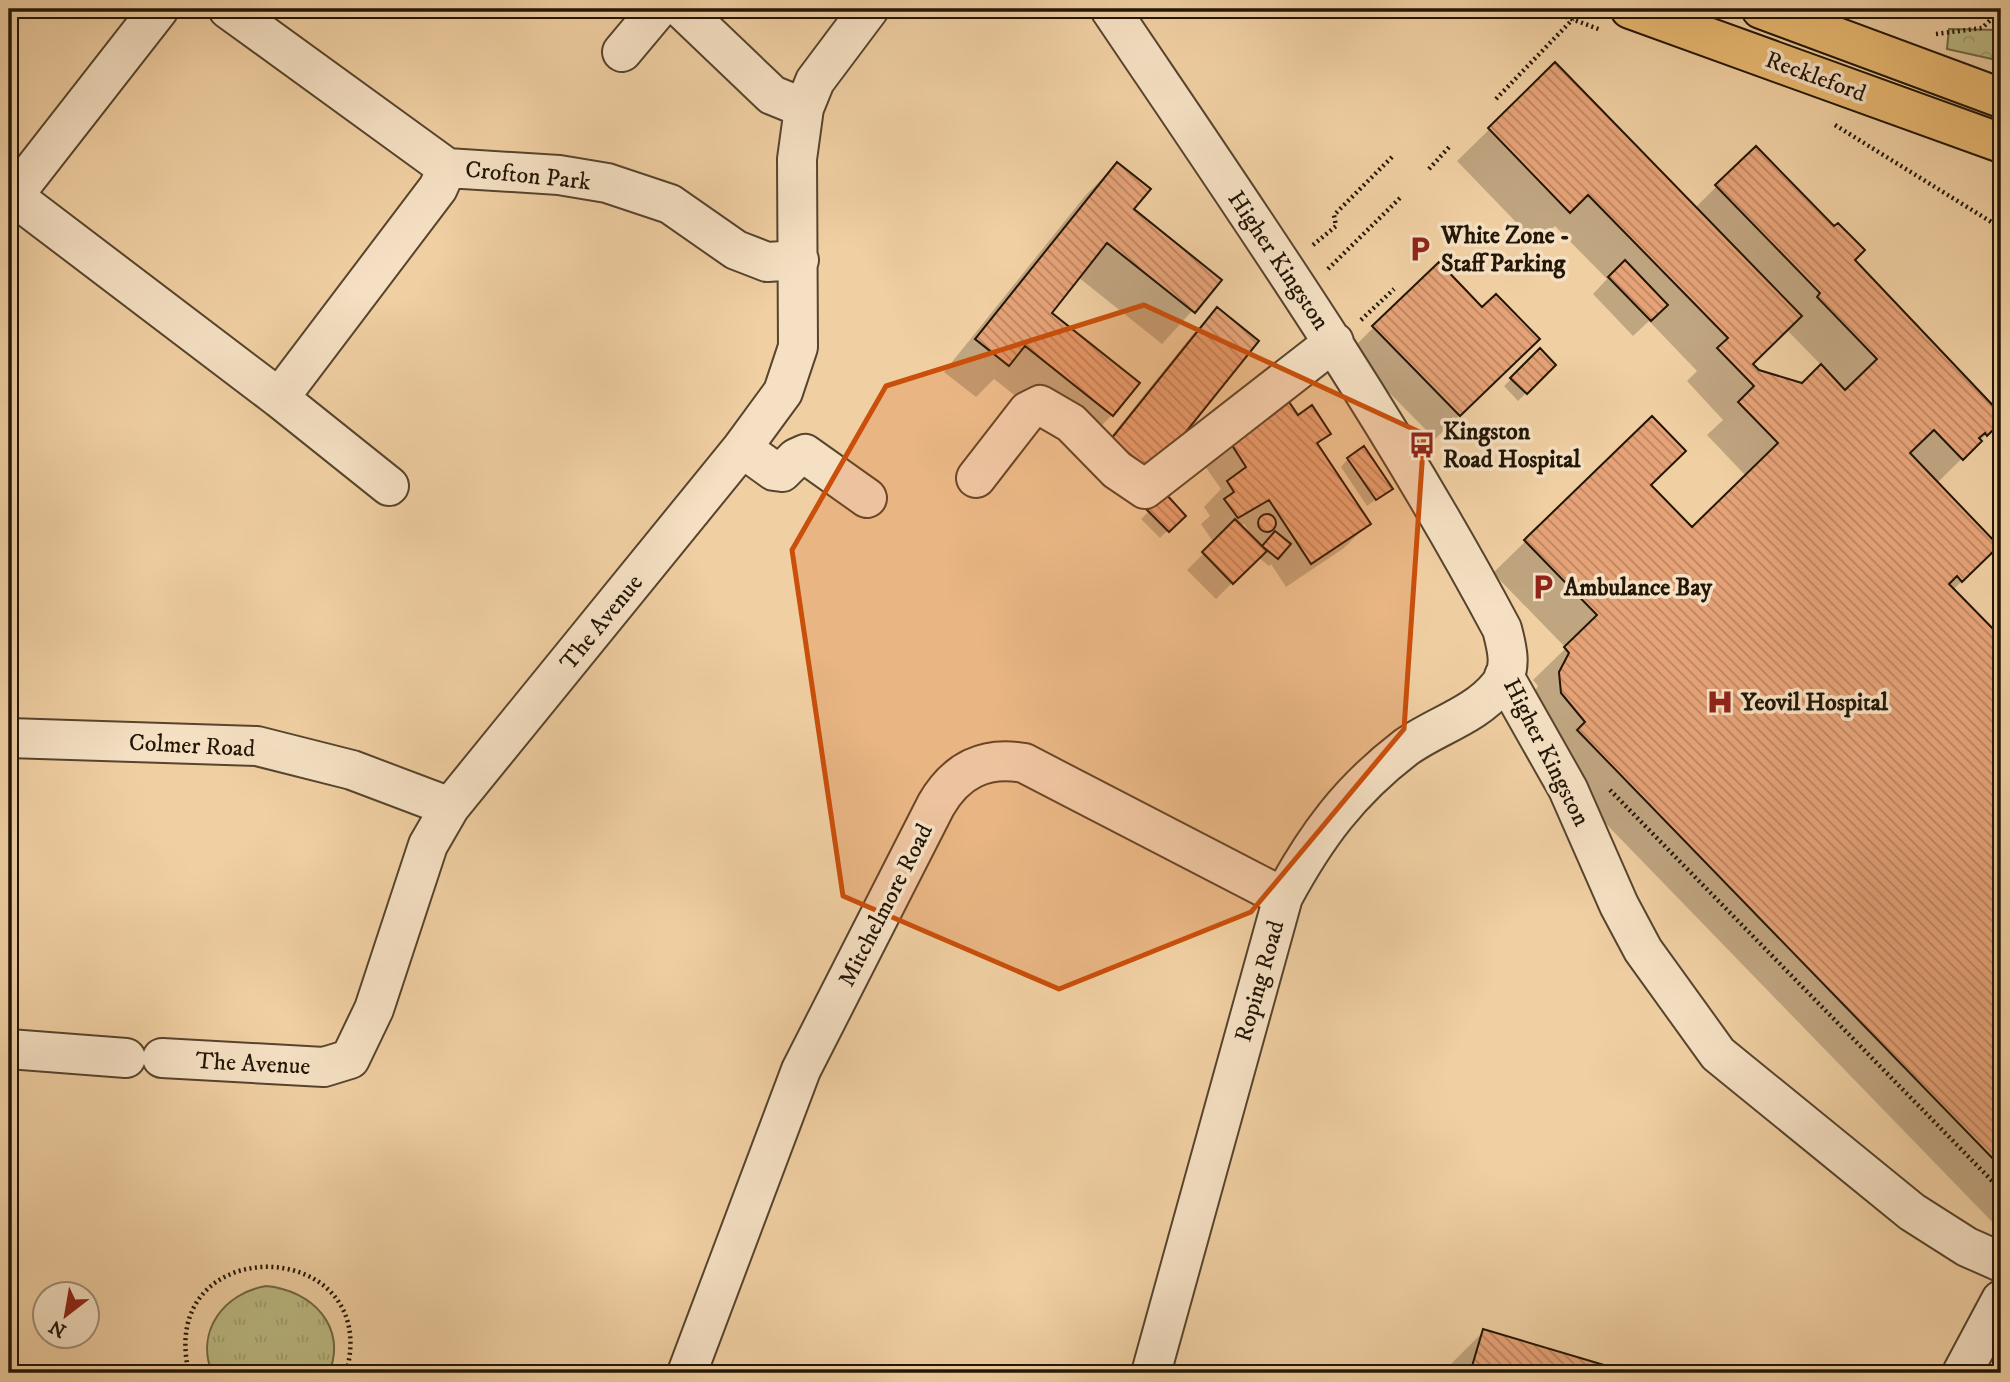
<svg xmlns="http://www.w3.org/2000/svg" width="2010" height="1382" font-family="'IM FELL DW Pica',serif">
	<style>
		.forest { fill: url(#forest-crowns); stroke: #6f6844; stroke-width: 2 }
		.park { fill: url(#park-tufts); stroke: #6f6844; stroke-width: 2 }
		.shadow { fill: #0003; fill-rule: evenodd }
		.building { fill: url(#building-back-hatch); stroke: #221606; stroke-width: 2 }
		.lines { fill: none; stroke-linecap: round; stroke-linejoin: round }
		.minor-casing { stroke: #56442d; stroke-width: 42 }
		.major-casing { stroke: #221606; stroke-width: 42 }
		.path { stroke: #221606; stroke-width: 4.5; stroke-dasharray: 2 3.5; stroke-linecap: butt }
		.minor { stroke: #f5e0c3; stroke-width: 38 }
		.major { stroke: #e8b871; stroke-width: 38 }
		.marked { fill: #ca4f0b; fill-opacity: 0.2; stroke: #ca4f0b; stroke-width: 5; stroke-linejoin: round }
		.labels { text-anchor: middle; stroke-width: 7; stroke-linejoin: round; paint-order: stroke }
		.street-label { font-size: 24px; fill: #221606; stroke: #f5e0c3 }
		.poi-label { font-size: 24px; font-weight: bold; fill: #221606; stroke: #f5e0c3; text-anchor: start }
	</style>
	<defs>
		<pattern id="forest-crowns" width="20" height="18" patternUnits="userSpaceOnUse" patternTransform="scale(1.75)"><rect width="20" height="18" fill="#bcba83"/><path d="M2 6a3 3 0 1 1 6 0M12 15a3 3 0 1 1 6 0" fill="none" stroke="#a19f70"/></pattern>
		<pattern id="park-tufts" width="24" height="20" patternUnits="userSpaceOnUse" patternTransform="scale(1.75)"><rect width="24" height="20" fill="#bcba83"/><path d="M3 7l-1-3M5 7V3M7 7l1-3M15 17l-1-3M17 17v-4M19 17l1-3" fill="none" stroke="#a19f70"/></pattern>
		<pattern id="building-back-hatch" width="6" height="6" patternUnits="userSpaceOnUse" patternTransform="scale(1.75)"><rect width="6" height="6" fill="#e7a378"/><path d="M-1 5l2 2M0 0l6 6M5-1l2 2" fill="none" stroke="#bb8460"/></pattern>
	</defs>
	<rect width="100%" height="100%" fill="#f0cfa2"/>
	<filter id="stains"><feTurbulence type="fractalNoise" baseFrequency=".00286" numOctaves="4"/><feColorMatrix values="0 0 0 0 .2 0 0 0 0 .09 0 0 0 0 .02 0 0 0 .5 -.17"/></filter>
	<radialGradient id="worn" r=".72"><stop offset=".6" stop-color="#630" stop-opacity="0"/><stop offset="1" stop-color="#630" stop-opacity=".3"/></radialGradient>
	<path class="forest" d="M1949 29 2001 30V61L1947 49Z"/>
	<path class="park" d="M266 1286C311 1290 348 1326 329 1373H212C195 1330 225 1293 266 1286Z"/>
	<path class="shadow" d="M1555 65 1695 208 1717 186 1852 260 2001 416V420L1937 483 1997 546 1953 590 2001 639V1231L1547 763 1528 702 1538 686 1533 680 1566 648 1493 573 1652 418 1649 485 1692 529 1746 476 1707 435 1723 420 1687 381 1697 371 1649 321 1633 336 1593 294 1607 279 1555 226 1537 244 1457 161ZM1786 329 1822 366 1803 385 1758 372 1750 365Z
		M1117 164 1132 210 1220 280 1162 344 1078 277 1049 313 1138 383 1112 415 1080 447 994 379 976 397 944 372 1085 196Z
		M1217 309 1127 496 1088 465 1193 334Z
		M1374 327 1513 363 1435 439 1349 352Z
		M1540 351 1554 365 1518 401 1504 386Z
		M1297 418 1329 433 1316 446 1368 524 1344 548 1286 587 1271 564 1269 566 1258 557 1216 599 1187 570 1214 543 1201 524 1210 516 1204 507 1221 489 1202 462 1227 437ZM1244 524 1252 536 1239 526Z
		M1348 459 1390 489 1367 506 1341 467Z
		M1165 496 1183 515 1160 538 1141 519Z
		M1484 1331 1625 1373H1448L1452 1363Z"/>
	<path class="building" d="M1555 62 1802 316 1753 364 1759 370 1802 383 1821 364 1845 390 1877 359 1817 297 1820 293 1715 185 1756 146 1834 226 1838 223 1865 250 1855 260 2001 414V422L1987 436 1985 433 1979 438 1982 441 1963 460 1934 430 1910 453 1999 546 1962 582 1957 576 1949 584 2001 637V1167L1577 730 1585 722 1561 693 1559 672 1569 653 1564 647 1597 615 1524 540 1652 416 1686 451 1651 485 1692 527 1778 443 1738 402 1754 386 1717 348 1728 338 1588 195 1570 213 1488 128Z
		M1117 162 1151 189 1134 209 1222 280 1195 313 1107 243 1052 313 1140 383 1113 416 1025 346 1009 366 975 339Z
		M1625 260 1668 305 1651 321 1608 277Z
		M1439 262 1482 307 1496 294 1540 339 1460 416 1372 326Z
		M1217 307 1259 341 1153 473 1111 439Z
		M1540 348 1556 365 1527 394 1510 378Z
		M1285 396 1298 415 1312 405 1331 434 1317 443 1371 524 1311 564 1269 500 1238 518 1224 499 1234 492 1227 481 1246 467 1226 436Z
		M1364 446 1393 489 1376 500 1347 458Z
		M1165 493 1186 516 1169 532 1147 510Z
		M1258 523a9 9 0 1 1 18 0a9 9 0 1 1-18 0Z
		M1235 519 1267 551 1233 584 1202 552Z
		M1275 531 1291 544 1278 559 1262 546Z
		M1483 1329 1631 1373H1470Z"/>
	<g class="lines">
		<g class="minor-casing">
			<path id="minor" d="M228 9 447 168 559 175 607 183 670 204 736 250 767 262 799 260
				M682 9 772 95 804 108
				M1110 9C1247 212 1387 413 1502 629 1507 648 1513 669 1499 686 1475 716 1435 726 1405 748 1349 791 1316 836 1283 897L1151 1373
				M622 52 658 9
				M13 196 159 9
				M9 201 13 196 279 398
				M742 448 774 471 782 472 796 458 805 454 867 498
				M976 478 1028 411 1040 405 1071 423 1117 470 1145 489 1334 342
				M389 486 279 398 438 188 447 168
				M1504 676 1568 789 1619 905 1643 950 1718 1054 1912 1212 1967 1247 2001 1262
				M9 738 257 746 352 770 450 807
				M9 1049 126 1058
				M162 1058 324 1067 350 1059 374 1009 428 845 450 807 742 448 783 392 798 347 797 159 804 108 815 81 869 9
				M687 1373 801 1070 936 805C956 770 985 756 1024 763L1283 897
				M1962 1373 2001 1300"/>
		</g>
		<g class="major-casing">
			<path id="major" d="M1630 9 2001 143
				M1761 9 2001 98"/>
		</g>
		<path class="path" d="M1545 9 1601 30
			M1936 34 1982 28 2001 10
			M1496 99 1573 19
			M1835 125 2001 228
			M1429 169 1451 145
			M1313 245 1336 226 1334 215 1394 155
			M1328 269 1401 197
			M1361 320 1394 289
			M1610 790 2001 1190
			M189 1373C154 1228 385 1235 346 1373"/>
		<use href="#minor" class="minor"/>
		<use href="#major" class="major"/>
	</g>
	<path class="marked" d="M1144 305 1424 434 1404 729 1251 912 1059 989 843 896 792 550 886 386Z"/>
	<defs>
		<g id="parking-bare" transform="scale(2.1)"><path d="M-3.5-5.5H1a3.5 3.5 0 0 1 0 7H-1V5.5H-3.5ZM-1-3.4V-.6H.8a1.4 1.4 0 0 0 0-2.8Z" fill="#8f2418" stroke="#f5e0c3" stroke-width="2.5" paint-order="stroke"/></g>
		<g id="bus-bare" transform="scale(2.1)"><path d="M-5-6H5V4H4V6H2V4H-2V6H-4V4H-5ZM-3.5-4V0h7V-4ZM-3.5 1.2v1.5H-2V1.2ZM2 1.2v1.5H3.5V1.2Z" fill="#8f2418" stroke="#f5e0c3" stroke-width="2.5" paint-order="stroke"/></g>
		<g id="hospital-bare" transform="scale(2.1)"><path d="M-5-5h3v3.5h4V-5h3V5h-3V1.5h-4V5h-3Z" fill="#8f2418" stroke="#f5e0c3" stroke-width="2.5" paint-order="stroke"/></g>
	</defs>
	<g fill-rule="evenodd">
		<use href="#parking-bare" x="1420" y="249"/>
		<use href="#bus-bare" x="1422" y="445"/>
		<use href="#parking-bare" x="1543" y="587"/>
		<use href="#hospital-bare" x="1720" y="702"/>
	</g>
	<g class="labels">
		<g class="street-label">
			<text transform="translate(1816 76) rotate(20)" y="8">Reckleford</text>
			<text transform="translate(528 175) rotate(6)" y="8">Crofton Park</text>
			<text transform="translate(1279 260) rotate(56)" y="8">Higher Kingston</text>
			<text transform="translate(601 622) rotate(-51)" y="8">The Avenue</text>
			<text transform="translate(192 745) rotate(3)" y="8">Colmer Road</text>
			<text transform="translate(1547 752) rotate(63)" y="8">Higher Kingston</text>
			<text transform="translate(885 905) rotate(-63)" y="8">Mitchelmore Road</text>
			<text transform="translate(1259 981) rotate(-74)" y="8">Roping Road</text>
			<text transform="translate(253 1063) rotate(3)" y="8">The Avenue</text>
		</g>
		<g class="poi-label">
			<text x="1441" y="243">White Zone -<tspan x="1441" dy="28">Staff Parking</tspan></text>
			<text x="1443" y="439">Kingston<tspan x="1443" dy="28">Road Hospital</tspan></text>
			<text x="1564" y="595">Ambulance Bay</text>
			<text x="1741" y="710">Yeovil Hospital</text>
		</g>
	</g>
	<rect width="2010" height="1382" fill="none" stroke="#f0cfa2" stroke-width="35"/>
	<rect x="10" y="10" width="1989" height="1361" fill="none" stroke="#221606" stroke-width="3.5"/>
	<rect x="18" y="18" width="1975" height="1347" fill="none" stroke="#221606" stroke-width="2"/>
	<g transform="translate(66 1315) rotate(211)"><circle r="33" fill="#f5e0c3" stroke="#a18f77" stroke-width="2"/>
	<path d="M0-5L12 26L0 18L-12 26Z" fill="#8f2418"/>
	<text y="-10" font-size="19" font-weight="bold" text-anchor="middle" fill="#221606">N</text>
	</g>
	<rect width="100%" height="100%" filter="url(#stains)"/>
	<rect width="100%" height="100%" fill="url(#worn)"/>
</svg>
